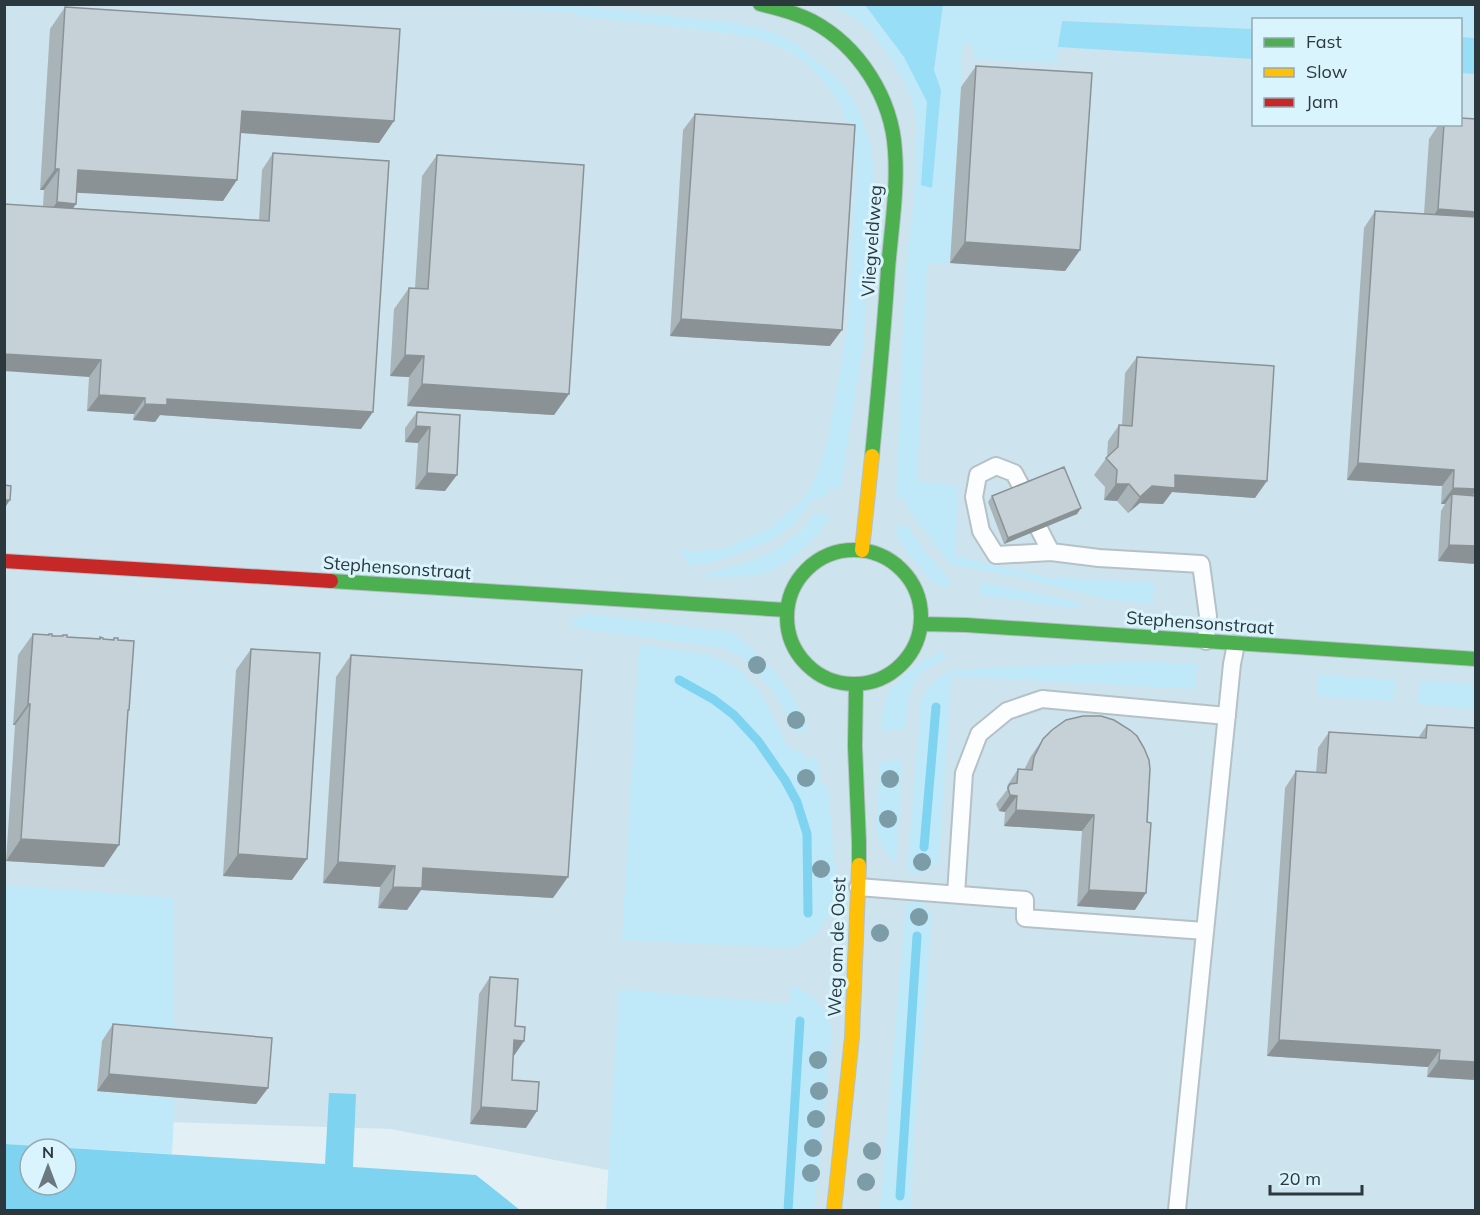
<svg xmlns="http://www.w3.org/2000/svg" width="1480" height="1215" font-family="Mulish,sans-serif">
	<style>
		.built { fill: #cde4ee; fill-rule: evenodd }
		.green { fill: #bfe9f9 }
		.forest { fill: #98def6 }
		.water { fill: #7dd3f0; fill-rule: evenodd }
		.lines { fill: none; stroke-linecap: round; stroke-linejoin: round }
		.stream { stroke: #7dd3f0; stroke-width: 9 }
		.lane-casing { stroke: #b5c1c6; stroke-width: 20 }
		.fast-casing { stroke: #b5c1c6; stroke-width: 16 }
		.slow-casing { stroke: #b5c1c6; stroke-width: 16 }
		.jam-casing { stroke: #b5c1c6; stroke-width: 16 }
		.lane { stroke: #fbfdfe; stroke-width: 16 }
		.fast { stroke: #4caf50; stroke-width: 14 }
		.slow { stroke: #ffc107; stroke-width: 14 }
		.jam { stroke: #c62828; stroke-width: 14 }
		.tree { fill: #7c9ca8 }
		.wall { fill: #a9b4b8 }
		.shaded-wall { fill: #8a9296 }
		.building { fill: #c5d1d6; stroke: #8a9296; stroke-width: 1.5 }
		.labels { text-anchor: middle; stroke-width: 6; stroke-linejoin: round; paint-order: stroke }
		.street-label { font-size: 18px; fill: #2b383d; stroke: #daf4fe }
	</style>
	<rect width="100%" height="100%" fill="#e2f0f6"/>
	<path class="built" d="M5 5H1475V1210H822L390 1129 5 1117ZM1254 20H1460V124H1254Z"/>
	<path class="green" d="M535 4 586 7 735 23 773 32 792 41 805 51 829 71 848 91 861 116 871 147 874 175 863 345 840 489 829 488 826 496 813 499 793 525 770 541 724 559 689 566 680 550 701 551 724 549 770 528 804 498 817 475 829 434 848 326 855 187V153L847 124 837 99 824 82 805 62 784 49 760 39 733 34 673 26 578 16V13L457 5Z
		M831 5H865L904 57 927 102 921 185 932 187 941 90 934 70 943 5H1475V38L1461 37 1460 20H1254L1253 29 1063 20 1057 63 973 59 974 45 963 44 950 263H927L917 481 957 486 956 556 1046 577 1155 583 1153 604 1107 599 1018 577 957 566 947 561 907 507 906 499 896 498 906 264 914 200 917 123 913 104 905 83 889 56 871 32 854 17Z
		M815 514 832 515C821 534 787 567 765 573 747 577 728 577 709 578L706 576V574C735 567 774 555 796 535 803 529 809 521 815 514Z
		M895 525 906 526 909 528 925 552 949 578 948 590 932 581 910 556 898 538Z
		M980 582 1078 602 1080 609 980 595Z
		M588 614 731 632C754 650 777 671 793 697 799 707 804 719 809 731H793L782 705 770 687 742 657 720 647 596 631 572 626 573 620Z
		M639 645 707 654 727 662 741 671 763 697 788 747 802 753 806 759 817 758 820 782 828 786 837 891 828 917 817 933 798 946 789 948 622 940Z
		M946 651 945 659C938 663 931 667 924 671 906 685 907 708 905 729L881 731C882 718 883 704 889 693 899 676 927 656 946 651Z
		M1157 662 1197 664 1196 689 951 676 939 862 920 874 907 872 921 700C925 687 939 677 952 670L1063 665 1080 663Z
		M1319 675 1395 680 1394 701 1317 696Z
		M1420 681 1475 684V709L1418 704Z
		M902 759V760L896 865 881 845 876 828 880 762Z
		M4 885 174 898V1043L101 1040 96 1092 175 1099 172 1154 5 1144Z
		M921 902 932 915 914 1133 911 1210H878L881 1198 906 903Z
		M791 984C815 997 824 1004 832 1031L814 1210H606L619 989 790 1004Z"/>
	<path class="forest" d="M865 5H943L934 70 941 90 932 188 921 185 927 102 904 57Z
		M1062 21 1253 29V59L1058 47Z
		M1461 37 1475 38V74L1461 73Z"/>
	<path class="water" d="M329 1093 356 1094 353 1167 476 1175 520 1210H5V1144L325 1164ZM30 1149H66V1185H30Z"/>
	<g class="lines">
		<path class="stream" d="M679 680 713 699 734 715 758 741 785 780 797 802 807 834 808 913
			M924 847 936 707
			M900 1196 917 936
			M788 1210 800 1021"/>
		<g class="lane-casing">
			<path id="lane" d="M1022 488 1014 473 996 466 978 475 974 497 981 531 996 555 1051 552
				M1039 529 1051 552 1099 558 1201 564 1208 616 1206 641
				M858 887 1025 900V918L1205 931
				M956 894 964 773 979 734 1007 711 1042 699 1227 716
				M1177 1210 1232 664 1236 644"/>
		</g>
		<g class="fast-casing">
			<path id="fast" d="M760 4C778 8 796 13 812 21 859 46 892 98 895 151 898 188 891 232 888 269 884 332 878 394 872 456
				M787 617a67 67 0 1 1 134 0a67 67 0 1 1-134 0Z
				M331 581 786 610
				M922 624 966 625 1476 659
				M856 685 855 746 859 843V865"/>
		</g>
		<g class="slow-casing">
			<path id="slow" d="M862 550 872 456
				M834 1210 852 1037 859 865"/>
		</g>
		<g class="jam-casing">
			<path id="jam" d="M4 561 331 581"/>
		</g>
		<use href="#lane" class="lane"/>
		<use href="#fast" class="fast"/>
		<use href="#slow" class="slow"/>
		<use href="#jam" class="jam"/>
	</g>
	<g class="tree">
		<circle cx="757" cy="665" r="9"/>
		<circle cx="796" cy="720" r="9"/>
		<circle cx="806" cy="778" r="9"/>
		<circle cx="890" cy="779" r="9"/>
		<circle cx="888" cy="819" r="9"/>
		<circle cx="922" cy="862" r="9"/>
		<circle cx="821" cy="869" r="9"/>
		<circle cx="919" cy="917" r="9"/>
		<circle cx="880" cy="933" r="9"/>
		<circle cx="818" cy="1060" r="9"/>
		<circle cx="819" cy="1091" r="9"/>
		<circle cx="816" cy="1119" r="9"/>
		<circle cx="813" cy="1148" r="9"/>
		<circle cx="872" cy="1151" r="9"/>
		<circle cx="811" cy="1173" r="9"/>
		<circle cx="866" cy="1182" r="9"/>
	</g>
	<path class="wall" d="M65 7 379 143 241 133 223 201 77 192 76 204 73 208 259 220 262 170 273 153 361 429 160 415 155 422 133 420 134 414 87 411 89 377 43 206 44 190H40L50 29Z
		M976 66 1080 250 1065 271 950 263 961 87Z
		M695 114 830 346 670 336 683 130Z
		M1476 119V491L1472 496H1476V564L1438 561 1441 511 1445 504H1441L1442 486 1347 480 1364 228 1375 211 1424 214 1429 139 1439 124H1461Z
		M437 155 569 394 554 415 407 406 409 377 390 376 394 309 409 288H415L422 176Z
		M1137 357 1255 498 1172 492 1163 504 1140 503 1128 513 1117 501 1104 500 1105 487 1094 475 1107 457 1108 441 1119 425H1122L1125 373Z
		M417 412 460 415 445 491 415 489 418 443 405 442V428Z
		M992 496 1081 508 1077 514 1004 544 988 502Z
		M33 634 48 635 49 634 52 636H62L63 635 67 637 99 638 100 637 103 639 113 640 114 638 127 713 104 867 6 861 15 725H13L18 655Z
		M251 649 292 880 223 876 236 670Z
		M351 655 553 898 421 890 407 910 378 908 380 887 323 883 336 677Z
		M1066 720 1135 910 1077 906 1082 831 1004 826 1005 812 999 811 996 804 1007 790V786L1018 769 1024 770 1031 756 1043 739Z
		M1427 725 1476 728V1080L1427 1077 1428 1067 1267 1056 1285 788 1296 771 1316 773 1318 748 1329 732 1418 738Z
		M490 977 515 1026 524 1041 513 1057 512 1080 526 1128 470 1124 479 994Z
		M113 1024 268 1088 256 1104 97 1091 102 1041Z"/>
	<path class="shaded-wall" d="M242 111 394 121 379 143 227 132Z
		M55 169H59L44 190H40Z
		M78 170 237 180 223 201 64 192Z
		M57 202 76 204 61 225 42 223Z
		M1438 209 1476 212V234L1423 231Z
		M965 242 1080 250 1065 271 950 263Z
		M681 319 842 330 830 346 670 336Z
		M4 354 101 360 89 377 4 371Z
		M405 355 424 356 409 377 390 376Z
		M422 384 569 394 554 415 407 406Z
		M99 395 145 398 134 414 87 411Z
		M167 399 373 412 361 429 160 415 155 422 133 420 145 404Z
		M416 426 430 427 418 443 405 442Z
		M1358 463 1454 470 1442 486 1347 480Z
		M427 473 457 475 445 491 415 489Z
		M1175 475 1267 481 1255 498 1172 492 1163 504 1140 503 1128 513 1140 497 1152 486Z
		M1116 484H1129L1117 501 1104 500Z
		M1453 488 1476 489V491L1465 506 1452 494 1445 504H1441Z
		M4 500H10L6 506H4Z
		M1081 508 1077 514 1004 544 1008 538Z
		M1449 545 1476 546V564L1438 561Z
		M28 704H30L15 725H13Z
		M1010 795 1017 796 1005 812 999 811Z
		M1016 810 1094 815 1082 831 1004 826Z
		M21 839 119 845 104 867 6 861Z
		M238 854 307 859 292 880 223 876Z
		M338 862 395 866 380 887 323 883Z
		M423 868 568 877 553 898 421 890 407 910 378 908 393 887Z
		M1089 890 1146 893 1135 910 1077 906Z
		M514 1040 524 1041 513 1057Z
		M1279 1040 1440 1050 1428 1067 1267 1056Z
		M1439 1060 1476 1062V1080L1427 1077Z
		M109 1074 268 1088 256 1104 97 1091Z
		M481 1107 537 1111 526 1128 470 1124Z"/>
	<path class="building" d="M65 7 400 29 394 121 242 111 237 180 78 170 76 204 57 202 59 169H55Z
		M976 66 1092 73 1080 250 965 242Z
		M695 114 855 125 842 330 681 319Z
		M1461 118 1476 119V212L1438 209 1444 124H1461Z
		M273 153 389 161 373 412 167 399V405L145 404V398L99 395 101 360 4 354V204L269 221Z
		M437 155 584 165 569 394 422 384 424 356 405 355 409 288 428 289Z
		M1375 211 1476 217V489L1453 488 1454 470 1358 463Z
		M1137 357 1274 366 1267 481 1175 475V488L1152 486 1140 497 1129 484H1116L1117 470 1106 458 1118 447 1119 425 1132 426Z
		M417 412 460 415 457 475 427 473 430 427 416 426Z
		M1064 467 1081 508 1008 538 992 496Z
		M4 485 11 486 10 500H4Z
		M1452 494 1476 496V546L1449 545Z
		M33 634 49 635V634H52V636H63V635H67V637L100 639V637L103 638V639L114 640V638H118V640L134 641 129 710H128L119 845 21 839 30 704H28Z
		M251 649 320 653 307 859 238 854Z
		M351 655 582 670 568 877 423 868 422 888 393 887 395 866 338 862Z
		M1083 716H1101L1114 720 1130 730 1137 736 1144 748 1149 760 1150 769 1147 822 1151 823 1146 893 1089 890 1094 815 1016 810 1017 796 1010 795 1008 788 1010 784 1017 783 1018 769 1032 770 1034 757 1043 739 1052 730 1066 720Z
		M1427 725 1476 728V1062L1439 1060 1440 1050 1279 1040 1296 771 1326 773 1329 732 1426 738Z
		M490 977 518 979 515 1026 525 1027 524 1041 514 1040 512 1080 539 1082 537 1111 481 1107Z
		M113 1024 272 1038 268 1088 109 1074Z"/>
	<g class="labels">
		<g class="street-label">
			<text transform="translate(872 241) rotate(-86)" y="6">Vliegveldweg</text>
			<text transform="translate(397 568) rotate(4)" y="6">Stephensonstraat</text>
			<text transform="translate(1200 623) rotate(4)" y="6">Stephensonstraat</text>
			<text transform="translate(837 947) rotate(-88)" y="6">Weg om de Oost</text>
		</g>
	</g>
	<rect width="1480" height="1215" fill="none" stroke="#2b383d" stroke-width="12"/>
	<rect x="1252" y="18" width="210" height="108" fill="#daf4fe" stroke="#94a9b1" stroke-width="1.5"/>
	<rect x="1264" y="38" width="30" height="9" fill="#4caf50" stroke="#94a9b1" stroke-width="1.5"/>
	<text x="1306" y="48" font-size="18" fill="#2b383d">Fast</text>
	<rect x="1264" y="68" width="30" height="9" fill="#ffc107" stroke="#94a9b1" stroke-width="1.5"/>
	<text x="1306" y="78" font-size="18" fill="#2b383d">Slow</text>
	<rect x="1264" y="98" width="30" height="9" fill="#c62828" stroke="#94a9b1" stroke-width="1.5"/>
	<text x="1306" y="108" font-size="18" fill="#2b383d">Jam</text>
	<g transform="translate(48 1167)"><circle r="28" fill="#daf4fe" stroke="#94a9b1" stroke-width="1.5"/>
	<path d="M0-4.5L10 22L0 15L-10 22Z" fill="#6b787e"/>
	<text y="-9" font-size="16" font-weight="bold" text-anchor="middle" fill="#2b383d">N</text>
	</g>
	<path d="M1270 1185v9h92v-9" fill="none" stroke="#2b383d" stroke-width="3"/>
	<text x="1279" y="1185" font-size="18" fill="#2b383d" stroke="#daf4fe" stroke-width="4.5" paint-order="stroke">20 m</text>
</svg>
